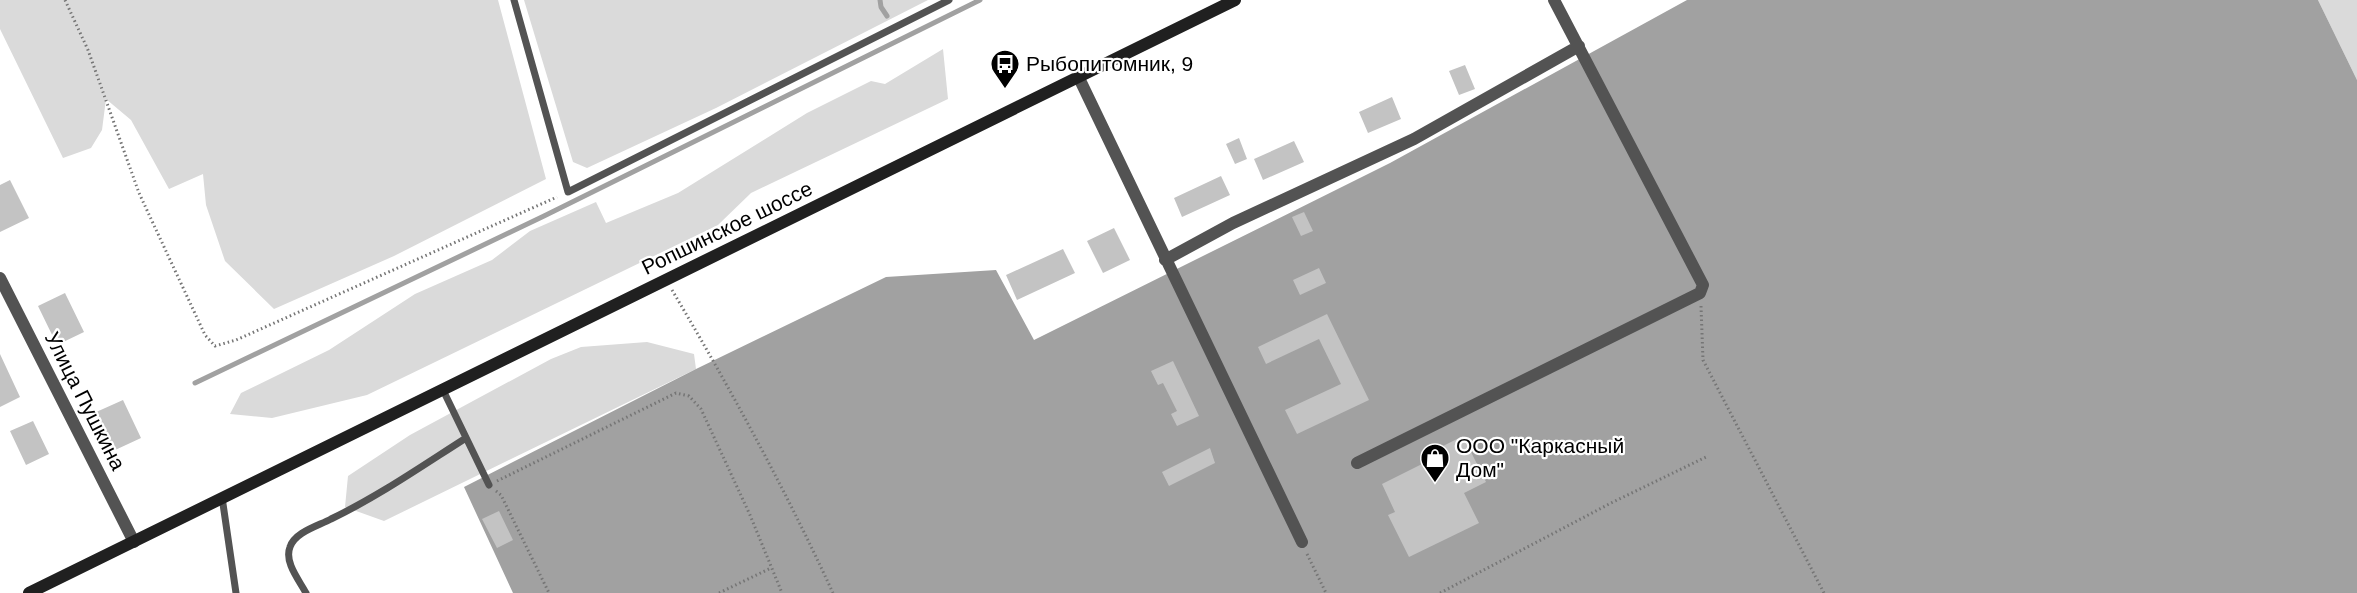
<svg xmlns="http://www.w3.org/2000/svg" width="2357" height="593" font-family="Helvetica,sans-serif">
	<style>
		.green { fill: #dadada }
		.water { fill: #a1a1a1 }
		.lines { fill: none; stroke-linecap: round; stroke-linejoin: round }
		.stream { stroke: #a1a1a1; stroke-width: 5 }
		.building { fill: #c3c3c3 }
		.path { stroke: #757575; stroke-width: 3; stroke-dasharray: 1.5 3; stroke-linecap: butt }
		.service { stroke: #535353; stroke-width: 7 }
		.minor { stroke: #535353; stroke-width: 12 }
		.secondary { stroke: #202020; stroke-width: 12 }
		.labels { text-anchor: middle; stroke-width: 4.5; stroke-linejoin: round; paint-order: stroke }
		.poi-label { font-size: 21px; fill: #000; stroke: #fff; text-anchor: start }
		.street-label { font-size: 21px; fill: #000; stroke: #fff }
	</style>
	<rect width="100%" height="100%" fill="#fff"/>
	<path class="green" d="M0 0H498L546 179 394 256 274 309 225 261 206 205 203 174 169 189 131 120 106 99 102 130 91 148 63 158 0 29Z
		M524 0H928L716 108 587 168 573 162Z
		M2318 0H2357V80Z
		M943 49 948 99 751 193 718 225 367 395 272 418 230 414 241 393 329 350 415 294 492 260 530 231 596 202 606 223 678 193 807 113 871 81 885 84Z
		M647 342 694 354 696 369 384 521 345 507 348 476 410 435 551 359 581 347Z"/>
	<path class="water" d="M1687 0H2318L2357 80V593H513L464 487 696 369 886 277 996 270 1034 340 1390 163Z"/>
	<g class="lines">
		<path class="stream" d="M880 0 881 7 887 16
			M195 383 544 216 980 0"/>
	</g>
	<path class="building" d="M1465 65 1475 89 1459 95 1449 71Z
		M1392 97 1401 119 1368 133 1359 112Z
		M1239 138 1247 159 1235 164 1226 144Z
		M1294 141 1304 162 1263 180 1254 159Z
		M1221 176 1230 195 1182 217 1174 198Z
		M10 180 29 218 0 232V185Z
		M1304 212 1313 231 1301 236 1292 217Z
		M1114 228 1130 260 1103 273 1087 241Z
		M1063 249 1075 273 1017 300 1006 275Z
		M1319 268 1326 283 1300 295 1293 280Z
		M65 293 84 332 57 345 38 306Z
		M1327 314 1369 400 1297 434 1285 410 1341 384 1319 339 1266 364 1258 347Z
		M0 354 20 397 0 407Z
		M1173 361 1199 416 1177 426 1171 414 1177 411 1163 383 1158 385 1151 371Z
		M123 400 141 438 113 451 94 413Z
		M33 421 49 454 26 465 10 431Z
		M1463 436 1486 482 1464 493 1479 523 1409 557 1388 515 1395 512 1382 484 1444 453 1441 447Z
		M1210 448 1215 463 1169 486 1162 472Z
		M499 511 513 540 497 548 482 519Z"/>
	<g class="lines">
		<path class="path" d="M65 0 88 50 139 193 205 335 215 346 236 340 557 197
			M672 290C730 388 785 489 833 593
			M1701 306 1703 360 1824 593
			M497 481 676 393 689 396 701 409 750 515 782 593
			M496 491 501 495 549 593
			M1307 554 1326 593
			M719 593 771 568
			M1440 593 1611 503 1706 457"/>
		<path class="service" d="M514 0 568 192 949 0
			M443 390 489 485
			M222 497 236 593
			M306 593C299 580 284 562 290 547 295 532 318 526 331 519 379 496 422 466 466 438"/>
		<path class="minor" d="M1079 78 1302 542
			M1165 260 1233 223 1414 139 1579 46
			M0 278 134 542
			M1357 463 1700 293 1703 285 1554 0"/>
		<path class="secondary" d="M29 593 1235 0"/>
	</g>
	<defs>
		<g id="bus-pin" transform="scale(1.5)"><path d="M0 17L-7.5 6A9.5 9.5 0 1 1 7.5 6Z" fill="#000" stroke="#fff"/><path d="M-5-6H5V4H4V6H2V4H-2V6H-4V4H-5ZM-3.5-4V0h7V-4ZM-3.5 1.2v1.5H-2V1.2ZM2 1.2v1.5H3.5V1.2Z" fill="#fff"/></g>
		<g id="shop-pin" transform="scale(1.5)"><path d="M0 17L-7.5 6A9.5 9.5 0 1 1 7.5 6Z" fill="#000" stroke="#fff"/><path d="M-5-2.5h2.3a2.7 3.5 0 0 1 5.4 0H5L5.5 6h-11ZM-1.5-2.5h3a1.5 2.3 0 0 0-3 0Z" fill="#fff"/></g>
	</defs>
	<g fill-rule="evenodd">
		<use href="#bus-pin" x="1005" y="64"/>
		<use href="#shop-pin" x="1435" y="458"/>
	</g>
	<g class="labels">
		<g class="poi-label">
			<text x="1026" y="71">Рыбопитомник, 9</text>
			<text x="1456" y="453">ООО "Каркасный<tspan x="1456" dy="24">Дом"</tspan></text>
		</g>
		<g class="street-label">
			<text transform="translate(727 228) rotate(-26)" y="7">Ропшинское шоссе</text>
			<text transform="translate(85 401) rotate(63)" y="7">Улица Пушкина</text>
		</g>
	</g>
</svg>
